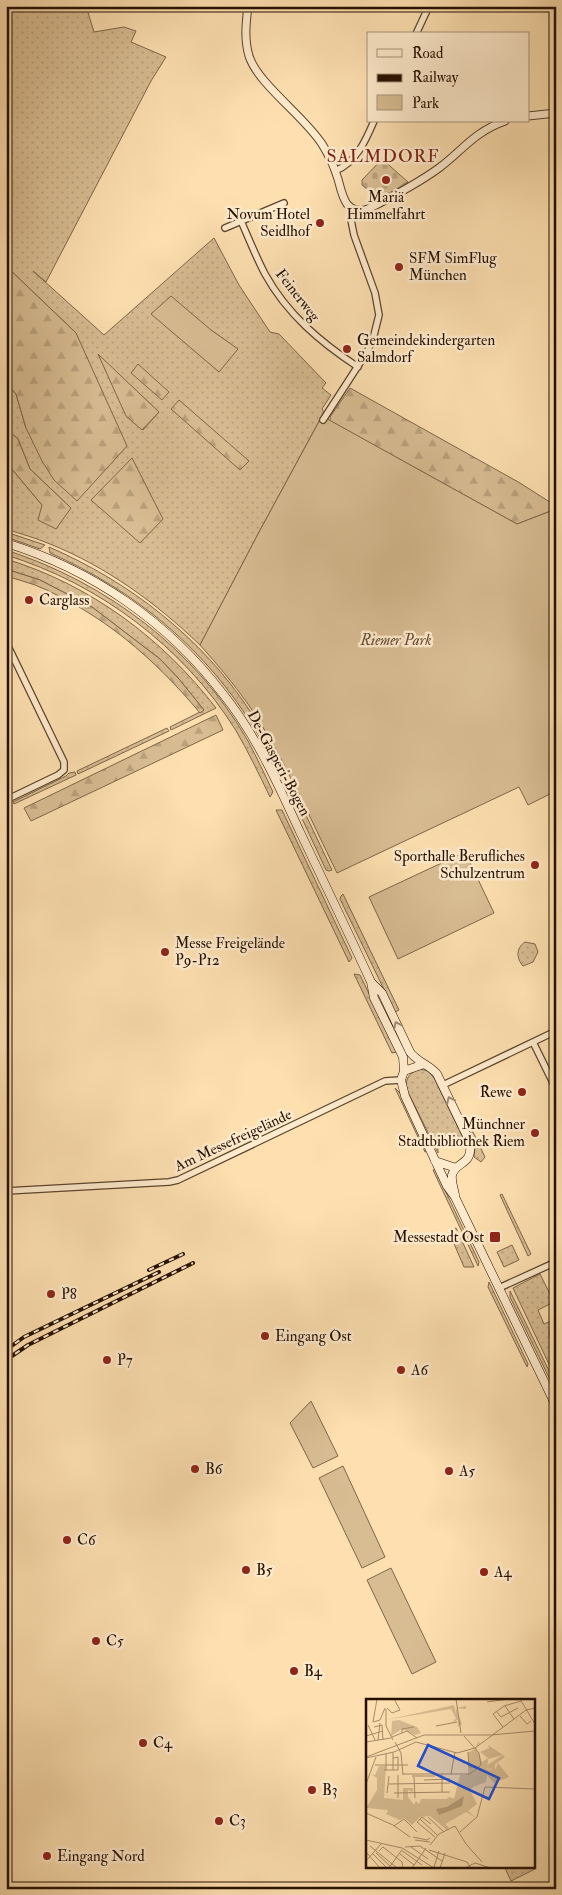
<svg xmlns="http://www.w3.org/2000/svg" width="562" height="1895" font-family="'IM FELL Double Pica',serif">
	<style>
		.grass { fill: url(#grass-dots); stroke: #7e6649; fill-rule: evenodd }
		.forest { fill: url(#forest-firs); stroke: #7e6649 }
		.cemetery { fill: url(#cemetery-stones); stroke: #7e6649 }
		.green { fill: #d8bc92; stroke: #7e6649 }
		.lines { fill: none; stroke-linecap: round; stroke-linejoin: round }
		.minor-casing { stroke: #5b442c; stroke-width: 8 }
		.tertiary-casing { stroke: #5b442c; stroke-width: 9 }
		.secondary-casing { stroke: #251000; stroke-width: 9 }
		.minor { stroke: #feeacc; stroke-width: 5.5 }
		.tertiary { stroke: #feeacc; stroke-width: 7 }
		.secondary { stroke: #feeacc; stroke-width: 8 }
		.rail-casing { stroke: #251000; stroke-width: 4 }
		.rail { stroke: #feeacc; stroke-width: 2; stroke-dasharray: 5.5; stroke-linecap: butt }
		.oneway { stroke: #9c8870 }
		.poi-dot { fill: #8f2418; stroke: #feeacc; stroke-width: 2 }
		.labels { text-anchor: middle; stroke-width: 5; stroke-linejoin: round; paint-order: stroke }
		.poi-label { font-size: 15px; fill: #251000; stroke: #feeacc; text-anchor: start }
		.street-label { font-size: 15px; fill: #251000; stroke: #feeacc }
		.park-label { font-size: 15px; font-style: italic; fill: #644c33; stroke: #feeacc }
		.quarter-label { font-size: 18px; letter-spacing: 1px; fill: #7a1f14; stroke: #feeacc }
		.inset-road { fill: none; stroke: #a78c6a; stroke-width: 1 }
		.view { fill: #1d4ed8; fill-opacity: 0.15; stroke: #1d4ed8; stroke-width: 2.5 }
		.inset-edge { fill: none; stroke: #251000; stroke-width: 2.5 }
	</style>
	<defs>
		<pattern id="grass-dots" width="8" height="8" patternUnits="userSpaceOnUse" patternTransform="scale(1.25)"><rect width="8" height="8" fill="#d8bc92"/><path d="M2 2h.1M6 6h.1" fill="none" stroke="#b9a17c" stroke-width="1.8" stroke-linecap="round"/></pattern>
		<pattern id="forest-firs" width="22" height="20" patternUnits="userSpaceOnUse" patternTransform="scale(1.25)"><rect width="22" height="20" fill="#d8bc92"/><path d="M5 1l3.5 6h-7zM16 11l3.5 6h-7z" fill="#b9a17c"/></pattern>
		<pattern id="cemetery-stones" width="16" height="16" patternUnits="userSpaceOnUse" patternTransform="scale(1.25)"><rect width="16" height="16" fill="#d8bc92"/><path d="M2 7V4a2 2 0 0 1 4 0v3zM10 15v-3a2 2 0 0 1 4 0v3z" fill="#b9a17c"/></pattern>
	</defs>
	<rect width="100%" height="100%" fill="#fddfb0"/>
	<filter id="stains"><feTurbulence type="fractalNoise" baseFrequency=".004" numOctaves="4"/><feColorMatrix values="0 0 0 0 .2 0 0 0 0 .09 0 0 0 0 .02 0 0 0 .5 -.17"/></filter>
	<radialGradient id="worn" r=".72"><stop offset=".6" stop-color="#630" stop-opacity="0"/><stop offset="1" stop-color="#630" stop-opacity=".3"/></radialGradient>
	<path class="grass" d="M6 6H86L94 32 124 27 136 31 131 42 166 57 151 81 46 282 33 271 104 335 214 238 239 285 270 332 279 334 326 383 322 388 331 395 322 409 324 412 258 534 200 645C156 603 107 567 50 544 36 538 21 534 6 529V503L12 480 6 474V462L42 505 71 508 30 469 18 439 6 429V382L16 394 26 428 76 333 6 266ZM211 330 232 345 219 372 195 350ZM99 356 159 412 143 430 99 355Z
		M6 532 45 545 40 549 6 537Z
		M49 547C130 582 201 637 250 711 282 761 306 816 332 870L329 871 326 870C304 823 283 775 256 731 207 650 136 591 50 553Z
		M6 550C107 583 195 649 248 741 257 758 265 775 273 792L270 797C259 774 248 751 235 729 183 647 100 584 6 555Z
		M6 559C91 585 162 638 216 708L171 730 170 727 204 710 179 679 160 659 92 607 40 580 6 569Z
		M167 728 169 731 78 774 77 771Z
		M75 772 76 775 14 804 13 802 66 776 69 773Z
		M276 810H282L352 958 349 962Z
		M343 894 399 1010 395 1012 340 899 341 896Z
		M525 942 535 944 538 952 533 962 523 966C516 958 516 948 525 942Z
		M354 974 360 975 397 1052 392 1053Z
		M420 1069 428 1071 434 1078 464 1140 455 1134C443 1133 437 1141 438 1153L406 1088C406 1077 410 1072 420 1069Z
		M395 1088 400 1093 427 1151 425 1152Z
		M472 1130 485 1157 481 1162 474 1157 475 1146 469 1131Z
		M435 1169 479 1262 478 1266 433 1170Z
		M502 1194 531 1254 528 1256 500 1195Z
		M456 1228 474 1267H464L449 1232Z
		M512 1245 519 1260 504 1267 497 1252Z
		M540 1274 554 1302 538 1310 544 1324 556 1319V1322C547 1328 547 1338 556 1344V1379L513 1288Z
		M489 1282 528 1364 527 1367 488 1287Z
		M510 1291 556 1385V1392L510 1297Z
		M533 1865 535 1869 511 1881 504 1866Z"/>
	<path class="forest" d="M6 266 76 333 127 446 77 501 54 480 42 461 26 428 16 394 6 382Z
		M98 354 159 412 142 430 126 416Z
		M138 364 169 392 162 400 131 373Z
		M350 388 520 483 556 506V509L517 524 330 421V417Z
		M179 400 249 461 240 470 171 409Z
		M6 429 18 439 30 469 71 508 56 529 38 520 42 505 6 462Z
		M132 458 163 519 140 543 91 500Z
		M6 569 40 580 92 607 160 659 179 679 204 710 200 713C154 658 102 613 35 585 26 582 16 579 6 576Z
		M216 715 223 730 31 821 24 808Z"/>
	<path class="cemetery" d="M382 159 408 182C387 194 382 203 362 185V180Z"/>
	<path class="green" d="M171 296 211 330 238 349 219 372 151 314Z
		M322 416 517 524 556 509V791L528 805 519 787 337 873C309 816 284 757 248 704 233 683 217 664 200 645L258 534Z
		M465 852 494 913 398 959 369 897Z
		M311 1401 338 1456 313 1468 290 1423Z
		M343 1466 385 1557 362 1568 319 1478Z
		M391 1568 436 1662 412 1674 367 1580Z"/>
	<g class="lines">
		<g class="minor-casing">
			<path id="minor" d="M416 34 429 6
				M335 171C356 163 366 140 374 121
				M241 221C249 239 256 257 265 274 287 314 320 342 358 367
				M225 228 284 203
				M323 420 367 352 373 339 379 315 375 293 354 235 351 220 354 209
				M6 642 64 762V770L58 775 6 800
				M533 1042 556 1089
				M443 1085 556 1031
				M6 1191 169 1182 178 1180 385 1081 401 1080
				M499 1288 556 1262"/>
		</g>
		<g class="tertiary-casing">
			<path id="tertiary" d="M248 6C246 23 244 39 249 56 258 84 304 116 322 144 329 155 334 166 338 179 340 186 342 197 347 204 352 210 360 212 368 209 392 197 417 184 439 168 463 150 474 132 505 121
				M528 116 556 113"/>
		</g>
		<g class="secondary-casing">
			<path id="secondary" d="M6 543C93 570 168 622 223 694 256 735 278 784 300 832 324 882 348 932 371 982L374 998 403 1057 404 1071 401 1080 405 1096 447 1186 455 1197 556 1406
				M372 983 382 993 410 1052C417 1062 430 1065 437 1074L470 1142C473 1167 456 1160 452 1175 451 1181 454 1189 455 1195
				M404 1071 424 1064
				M435 1161 456 1168"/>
		</g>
		<use href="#minor" class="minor"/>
		<use href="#tertiary" class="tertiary"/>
		<use href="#secondary" class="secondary"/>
		<g class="rail-casing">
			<path id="rail" d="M149 1270 183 1254
				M6 1350 24 1337 159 1272
				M6 1360 28 1345 193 1263"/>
		</g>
		<use href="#rail" class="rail"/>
	</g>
	<defs><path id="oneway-chevron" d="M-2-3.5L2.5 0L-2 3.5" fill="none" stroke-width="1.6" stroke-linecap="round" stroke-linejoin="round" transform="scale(1.25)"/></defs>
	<g class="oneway">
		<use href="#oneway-chevron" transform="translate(397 1025) rotate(-115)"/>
		<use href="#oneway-chevron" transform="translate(450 1100) rotate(-115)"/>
	</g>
	<g class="poi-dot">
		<circle cx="386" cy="180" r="5"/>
		<circle cx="320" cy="223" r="5"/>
		<circle cx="399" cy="267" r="5"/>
		<circle cx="347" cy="349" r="5"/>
		<circle cx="29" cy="600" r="5"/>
		<circle cx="535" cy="865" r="5"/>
		<circle cx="165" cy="952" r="5"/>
		<circle cx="522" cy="1092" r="5"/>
		<circle cx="535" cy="1133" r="5"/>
		<rect x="489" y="1231" width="12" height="12" rx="2.5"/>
		<circle cx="51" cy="1294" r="5"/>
		<circle cx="265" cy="1336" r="5"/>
		<circle cx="107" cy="1360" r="5"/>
		<circle cx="401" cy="1370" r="5"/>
		<circle cx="195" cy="1469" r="5"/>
		<circle cx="449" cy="1471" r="5"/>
		<circle cx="67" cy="1540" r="5"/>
		<circle cx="246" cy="1570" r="5"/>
		<circle cx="484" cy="1572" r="5"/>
		<circle cx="96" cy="1641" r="5"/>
		<circle cx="294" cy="1671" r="5"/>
		<circle cx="143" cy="1743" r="5"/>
		<circle cx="312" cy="1790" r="5"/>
		<circle cx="219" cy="1821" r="5"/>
		<circle cx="47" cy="1856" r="5"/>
	</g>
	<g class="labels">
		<g class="poi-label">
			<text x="386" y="202" text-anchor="middle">Mariä<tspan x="386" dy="17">Himmelfahrt</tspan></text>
			<text x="310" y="219" text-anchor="end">Novum Hotel<tspan x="310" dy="17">Seidlhof</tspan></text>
			<text x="409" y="263">SFM SimFlug<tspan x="409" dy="17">München</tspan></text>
			<text x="357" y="345">Gemeindekindergarten<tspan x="357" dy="17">Salmdorf</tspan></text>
			<text x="39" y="605">Carglass</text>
			<text x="525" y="861" text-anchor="end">Sporthalle Berufliches<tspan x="525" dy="17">Schulzentrum</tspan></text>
			<text x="175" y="948">Messe Freigelände<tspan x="175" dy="17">P9-P12</tspan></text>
			<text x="512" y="1097" text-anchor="end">Rewe</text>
			<text x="525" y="1129" text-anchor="end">Münchner<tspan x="525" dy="17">Stadtbibliothek Riem</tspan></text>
			<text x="484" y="1242" text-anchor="end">Messestadt Ost</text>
			<text x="61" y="1299">P8</text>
			<text x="275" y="1341">Eingang Ost</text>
			<text x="117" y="1365">P7</text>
			<text x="411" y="1375">A6</text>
			<text x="205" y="1474">B6</text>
			<text x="459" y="1476">A5</text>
			<text x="77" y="1545">C6</text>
			<text x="256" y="1575">B5</text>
			<text x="494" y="1577">A4</text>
			<text x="106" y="1646">C5</text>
			<text x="304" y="1676">B4</text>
			<text x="153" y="1748">C4</text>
			<text x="322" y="1795">B3</text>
			<text x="229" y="1826">C3</text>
			<text x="57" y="1861">Eingang Nord</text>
		</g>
		<g class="street-label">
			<text transform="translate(298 295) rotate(52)" y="5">Feinerweg</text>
			<text transform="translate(279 763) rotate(62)" y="5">De-Gasperi-Bogen</text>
			<text transform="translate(233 1140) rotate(-25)" y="5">Am Messefreigelände</text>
		</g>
		<g class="park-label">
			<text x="396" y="645">Riemer Park</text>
		</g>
		<g class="quarter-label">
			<text x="383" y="162">SALMDORF</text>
		</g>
	</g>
	<g transform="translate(366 1699)">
		<rect width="169" height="169" fill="#fddfb0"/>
		<path d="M112 43 114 44 110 48 116 63 122 59 114 53 123 49 122 46 137 56 122 60 121 70 129 71 132 64 143 78 128 84 121 76 120 83 102 90 96 98 69 108 83 98 89 100 94 84 102 75V54L109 50Z" fill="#d8bc92"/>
		<path d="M134 0 100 7V10L90 9 96 25 92 28V20L90 22 87 23 90 19 85 10 20 21 88 6 90 15V9ZM137 56 139 58 129 65V71L120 69 116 72H127L111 80 114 78 110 76 112 72Z" fill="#d8bc92"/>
		<path d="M33 21 51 28 55 34 49 36 36 30 25 37 26 22ZM13 67H20L18 99 37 101V89H47V93L42 91V98L48 106 50 102 53 105 55 100H88L94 76 105 75 111 84 104 91 111 105 102 112 110 119 100 113 79 125 83 129 81 131 64 117 54 118 46 126 38 119 34 121 20 115 22 111 0 109 11 91V79L5 75 9 76Z" fill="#d8bc92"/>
		<path d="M98 97 96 107 73 116 70 110 81 108Z" fill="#b49974"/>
		<path class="inset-road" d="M11 0 7 23 14 21 19 9M90 0 95 34M154 0 169 25M121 3 143 0M139 7 148 20M21 9 26 14 34 11 28 0M20 10V27L27 41M130 12 135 18 152 9M154 17 161 25 165 22M2 26 9 41M70 27 91 23M8 28 16 26 17 41M137 28 127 15 138 7 155 2M136 29 160 11 169 9M36 34V30L48 28M0 37 17 32M26 38 41 32 51 39M12 41 14 24M0 43 25 39M29 43 35 54 37 76M109 49 136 29M102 53 103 68H111M27 54V71M20 55V71M0 58 58 36H125L169 32M0 59 28 53 50 43 91 54 109 49M9 66H42M18 71H32V58L27 59M37 75H85M76 75V93M85 75 89 53M85 75H104L115 66 113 54 98 37M32 76V99M46 77H69M48 78 49 99M58 81 84 80M0 85 10 58M23 85 84 84M21 94 23 77M28 94 84 93M0 114 27 126 44 138M62 118 78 133M54 120 71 136M65 125 56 118 51 123 69 138M28 127 38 120 51 133M94 133 111 118 119 88 169 90M47 138 61 141 64 139M0 141 36 149 68 169M49 141 64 143M64 146 73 135 89 127 100 145 116 163M4 147 31 169M39 148 54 147 76 162M45 148 62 160M35 151 56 166M63 151 101 163 105 169M13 152 17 148 36 163 37 169M0 153 14 169M10 154 24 167M7 155 21 169M34 155 48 166M0 162 15 145M68 168 73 152M23 169 35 152M46 169 60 149M74 169 79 154M99 169 109 164 125 169"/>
		<path class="view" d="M62 46 133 79 123 100 52 67Z"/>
		<rect width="169" height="169" class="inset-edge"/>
	</g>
	<rect width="562" height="1895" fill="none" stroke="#fddfb0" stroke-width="25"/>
	<rect x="8" y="8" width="547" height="1880" fill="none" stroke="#251000" stroke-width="2.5"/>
	<rect x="12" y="12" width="537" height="1870" fill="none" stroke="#251000"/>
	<rect x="367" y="32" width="162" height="90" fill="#feeacc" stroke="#a7937a"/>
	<rect x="377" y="49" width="25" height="8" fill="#feeacc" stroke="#a7937a"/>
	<text x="412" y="58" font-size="15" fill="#251000">Road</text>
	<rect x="377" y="74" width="25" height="8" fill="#251000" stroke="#a7937a"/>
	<text x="412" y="82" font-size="15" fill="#251000">Railway</text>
	<rect x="377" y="95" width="25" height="15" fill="#d8bc92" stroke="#a7937a"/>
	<text x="412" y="108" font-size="15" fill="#251000">Park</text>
	<rect width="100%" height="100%" filter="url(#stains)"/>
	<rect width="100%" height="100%" fill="url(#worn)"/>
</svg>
